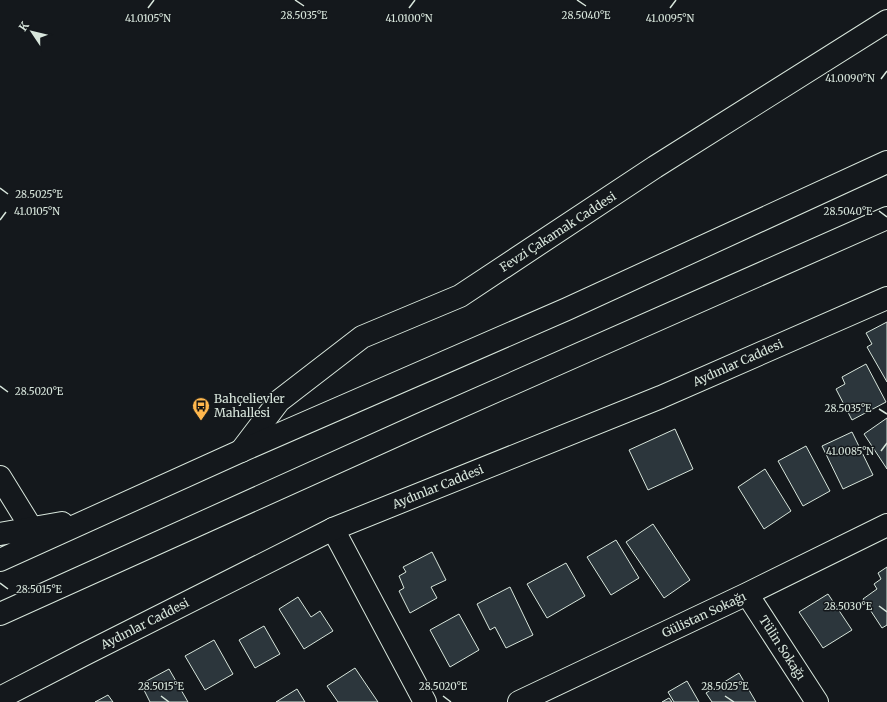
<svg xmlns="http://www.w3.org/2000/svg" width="887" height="702" font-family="Merriweather,serif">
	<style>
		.building { fill: #2c363c; stroke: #d8e6dc }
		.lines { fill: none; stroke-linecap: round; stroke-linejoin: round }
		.minor-casing { stroke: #d8e6dc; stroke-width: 24 }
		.tertiary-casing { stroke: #d8e6dc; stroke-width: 24 }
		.trunk-casing { stroke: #d8e6dc; stroke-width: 24 }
		.minor { stroke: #14181c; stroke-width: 22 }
		.tertiary { stroke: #14181c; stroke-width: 22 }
		.trunk { stroke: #14181c; stroke-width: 22 }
		.ticks { fill: none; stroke: #d8e6dc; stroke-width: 1.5 }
		.labels { text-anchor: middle; stroke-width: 3; stroke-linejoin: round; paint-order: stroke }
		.street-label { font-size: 12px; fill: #d8e6dc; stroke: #14181c }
		.poi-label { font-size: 12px; fill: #d8e6dc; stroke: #14181c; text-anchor: start }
		.ticks-label { font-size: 10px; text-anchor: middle; fill: #d8e6dc; stroke: #14181c; stroke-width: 3; stroke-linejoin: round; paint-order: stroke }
	</style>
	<rect width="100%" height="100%" fill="#14181c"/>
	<path class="building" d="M887 322V382L867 347 872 344 866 333Z
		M866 364 886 402 852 420 836 389 845 384 842 377Z
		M887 418V469L864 434Z
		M675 429 693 469 648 490 629 450Z
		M852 432 873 475 843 489 822 446Z
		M806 446 830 491 803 506 778 461Z
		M765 469 791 511 764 529 738 487Z
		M653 524 690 580 664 598 626 542Z
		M616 540 639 578 611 595 587 557Z
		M432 552 446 580 431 587 437 598 410 613 399 591 404 588 399 576 406 572 403 567Z
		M566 563 585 596 547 618 527 584Z
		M887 567V625L882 628 863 599 877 589 874 584 881 579 878 573Z
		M510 587 533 635 506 648 495 627 490 630 477 604Z
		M828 594 852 630 823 648 799 612Z
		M298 597 311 617 320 611 333 631 304 649 279 609Z
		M459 614 479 650 450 667 430 630Z
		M264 626 280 654 255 668 239 640Z
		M214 640 233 674 205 690 185 656Z
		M355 668 378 702H338L327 686Z
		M169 669 188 702H150L141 684Z
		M739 673 756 702H712L706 693Z
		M687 681 699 702H674L668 692Z
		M297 689 305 702H276Z
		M108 695 113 702H95Z
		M669 698 672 702H662Z"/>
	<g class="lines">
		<g class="minor-casing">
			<path id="minor" d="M241 451 279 401 362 337 460 296 655 167 887 21
				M0 477 32 529
				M333 529 425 702
				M747 594 817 702
				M519 702 747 594 887 525"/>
		</g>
		<g class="tertiary-casing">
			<path id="tertiary" d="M0 698 85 654 333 529 661 397 887 298"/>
		</g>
		<g class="trunk-casing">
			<path id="trunk" d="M0 534 62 523
				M0 560 241 451 567 309 887 162
				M0 614 419 425 887 218"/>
		</g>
		<use href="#minor" class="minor"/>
		<use href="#tertiary" class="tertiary"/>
		<use href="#trunk" class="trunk"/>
	</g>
	<path class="ticks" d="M295 0 304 6M577 0 586 6M148 8 154 0M409 8 415 0M670 8 676 0M881 79 887 71M0 188 8 194M879 211 887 217M0 220 6 212M0 386 8 392M879 409 887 414M881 451 887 443M0 583 8 589M879 606 887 612M161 696 169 702M443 696 451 702M725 696 734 702"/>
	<defs>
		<g id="bus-pin" transform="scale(0.9)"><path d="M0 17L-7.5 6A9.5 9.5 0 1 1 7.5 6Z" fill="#ffb74d" stroke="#14181c"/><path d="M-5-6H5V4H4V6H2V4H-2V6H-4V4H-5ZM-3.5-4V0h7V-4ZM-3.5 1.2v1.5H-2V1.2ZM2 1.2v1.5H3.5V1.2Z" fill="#111"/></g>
	</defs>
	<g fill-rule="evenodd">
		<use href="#bus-pin" x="201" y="406"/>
	</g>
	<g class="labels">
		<g class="street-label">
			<text transform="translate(558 232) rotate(-33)" y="4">Fevzi Çakamak Caddesi</text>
			<text transform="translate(738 363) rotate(-24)" y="4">Aydınlar Caddesi</text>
			<text transform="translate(438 487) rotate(-22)" y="4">Aydınlar Caddesi</text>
			<text transform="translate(704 615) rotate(-25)" y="4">Gülistan Sokağı</text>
			<text transform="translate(145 624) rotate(-27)" y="4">Aydınlar Caddesi</text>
			<text transform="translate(782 648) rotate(57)" y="4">Tülin Sokağı</text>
		</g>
		<g class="poi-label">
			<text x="214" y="403">Bahçelievler<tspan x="214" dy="14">Mahallesi</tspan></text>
		</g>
	</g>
	<g class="ticks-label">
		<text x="304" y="19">28.5035°E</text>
		<text x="586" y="19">28.5040°E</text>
		<text x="148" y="22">41.0105°N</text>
		<text x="409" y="22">41.0100°N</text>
		<text x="670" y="22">41.0095°N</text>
		<text x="850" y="82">41.0090°N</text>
		<text x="39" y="198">28.5025°E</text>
		<text x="848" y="215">28.5040°E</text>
		<text x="37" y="215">41.0105°N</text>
		<text x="39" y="395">28.5020°E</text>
		<text x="848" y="412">28.5035°E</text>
		<text x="850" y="455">41.0085°N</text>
		<text x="39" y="593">28.5015°E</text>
		<text x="848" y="610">28.5030°E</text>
		<text x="161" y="690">28.5015°E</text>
		<text x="443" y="690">28.5020°E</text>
		<text x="725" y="690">28.5025°E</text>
	</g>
	<g transform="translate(32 32) rotate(305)" stroke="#14181c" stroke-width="3" paint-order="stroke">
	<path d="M0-3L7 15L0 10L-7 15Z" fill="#d8e6dc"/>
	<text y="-6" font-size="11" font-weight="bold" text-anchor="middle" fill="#d8e6dc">K</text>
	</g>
</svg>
